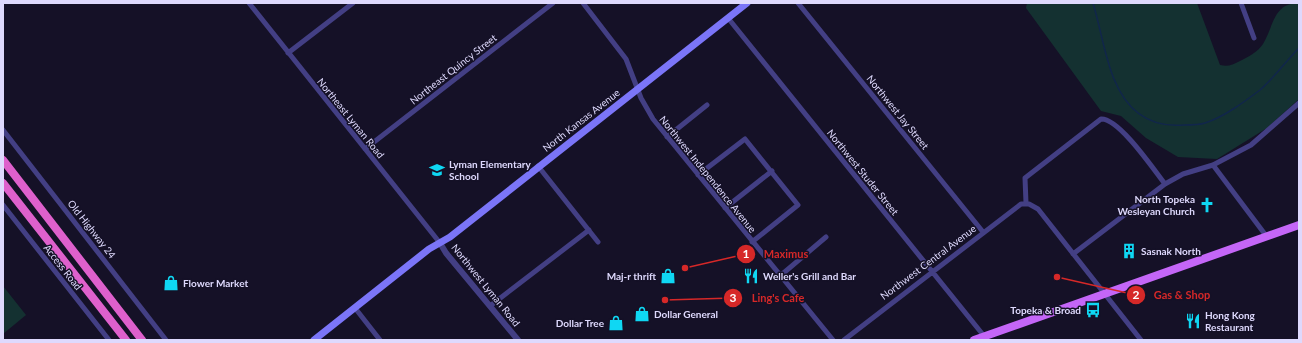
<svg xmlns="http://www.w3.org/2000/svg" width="1302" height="343" font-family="Lato,sans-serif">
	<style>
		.green { fill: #143131 }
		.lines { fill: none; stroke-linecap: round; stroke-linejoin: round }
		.stream { stroke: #11264b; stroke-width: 1.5 }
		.minor { stroke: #433f84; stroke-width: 5 }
		.tertiary { stroke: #433f84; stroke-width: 6 }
		.secondary { stroke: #7b75f8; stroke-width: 7 }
		.primary { stroke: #c466f7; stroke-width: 8 }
		.trunk { stroke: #de60cc; stroke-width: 8 }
		.labels { text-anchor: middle; stroke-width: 3; stroke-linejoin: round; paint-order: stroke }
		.street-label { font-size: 10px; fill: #ded9fd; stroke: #151127 }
		.poi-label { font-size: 10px; font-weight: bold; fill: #ded9fd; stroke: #151127; text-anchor: start }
		.leader { fill: none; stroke: #d62828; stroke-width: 1.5 }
		.callout-dot { fill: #d62828; stroke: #151127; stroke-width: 1.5 }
		.mark-label { font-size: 12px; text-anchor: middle; font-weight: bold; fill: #fff }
		.callout-label { font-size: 11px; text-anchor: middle; font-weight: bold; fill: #d62828; stroke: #151127; stroke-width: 3; stroke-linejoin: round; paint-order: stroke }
	</style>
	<rect width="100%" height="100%" fill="#151127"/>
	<path class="green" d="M1027 3H1197L1220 65C1228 67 1232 65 1240 61 1248 57 1258 52 1263 44 1274 26 1273 3 1299 3V99L1267 128 1217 159 1178 157 1146 138 1121 116 1101 111 1026 8Z
		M3 286 26 315 3 334Z"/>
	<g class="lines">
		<path class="stream" d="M1093 3C1100 26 1105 58 1114 79 1127 111 1150 128 1184 125 1191 125 1199 125 1205 123 1224 117 1244 102 1260 90 1275 77 1286 61 1299 48"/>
		<path class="minor" d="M249 3 440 243
			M583 3 626 59 641 98 653 119 833 340
			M798 3 983 232
			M1241 3 1254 38
			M728 18 984 336
			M288 53 353 3
			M3 130 166 340
			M667 137 707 105
			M365 149 553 3
			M1213 165 1267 237
			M538 166 598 242
			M698 175 745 139 798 205 752 242
			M1026 203 1025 178 1101 119C1119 118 1154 170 1165 184
			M3 205 109 340
			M725 208 772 171
			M1073 254 1165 184 1183 174 1213 165 1251 145 1299 103
			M780 276 826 237
			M490 306 589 230
			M355 308 380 340
			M844 340 1021 204H1029L1038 209 1141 340"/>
		<path class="tertiary" d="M440 243 446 253 518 340"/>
		<path class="secondary" d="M314 340 429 249 450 237 747 3"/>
		<path class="primary" d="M974 340 1299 225"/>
		<path class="trunk" d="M3 160 142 340
			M3 183 126 340"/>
	</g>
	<defs>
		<g id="school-bare" transform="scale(1.2)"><path d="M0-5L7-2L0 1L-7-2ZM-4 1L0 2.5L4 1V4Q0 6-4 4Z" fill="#0fd7f3" stroke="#151127" stroke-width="2.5" paint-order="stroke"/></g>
		<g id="church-bare" transform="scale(1.2)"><path d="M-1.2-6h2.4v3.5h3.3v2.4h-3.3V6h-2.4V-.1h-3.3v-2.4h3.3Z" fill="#0fd7f3" stroke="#151127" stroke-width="2.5" paint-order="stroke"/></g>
		<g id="building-bare" transform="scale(1.2)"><path d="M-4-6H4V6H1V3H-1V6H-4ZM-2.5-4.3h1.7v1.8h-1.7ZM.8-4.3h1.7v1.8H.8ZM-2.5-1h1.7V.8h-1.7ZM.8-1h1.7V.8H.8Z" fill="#0fd7f3" stroke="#151127" stroke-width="2.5" paint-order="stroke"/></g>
		<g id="shop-bare" transform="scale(1.2)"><path d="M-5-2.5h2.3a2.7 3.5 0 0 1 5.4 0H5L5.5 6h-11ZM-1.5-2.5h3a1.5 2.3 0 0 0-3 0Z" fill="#0fd7f3" stroke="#151127" stroke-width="2.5" paint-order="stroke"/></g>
		<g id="restaurant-bare" transform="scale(1.2)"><path d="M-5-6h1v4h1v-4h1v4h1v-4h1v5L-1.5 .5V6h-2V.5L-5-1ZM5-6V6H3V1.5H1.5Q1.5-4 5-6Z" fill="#0fd7f3" stroke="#151127" stroke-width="2.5" paint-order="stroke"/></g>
		<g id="bus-bare" transform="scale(1.2)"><path d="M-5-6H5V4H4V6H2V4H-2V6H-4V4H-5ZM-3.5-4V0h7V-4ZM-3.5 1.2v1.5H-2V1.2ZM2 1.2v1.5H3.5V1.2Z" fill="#0fd7f3" stroke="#151127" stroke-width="2.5" paint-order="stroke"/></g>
	</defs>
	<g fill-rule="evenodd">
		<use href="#school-bare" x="437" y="170"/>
		<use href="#church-bare" x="1207" y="205"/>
		<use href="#building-bare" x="1129" y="251"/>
		<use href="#shop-bare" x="668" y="276"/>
		<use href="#restaurant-bare" x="751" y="276"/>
		<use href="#shop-bare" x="171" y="283"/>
		<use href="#bus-bare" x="1093" y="310"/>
		<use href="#shop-bare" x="642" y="314"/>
		<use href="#restaurant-bare" x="1193" y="321"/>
		<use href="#shop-bare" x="616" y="323"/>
	</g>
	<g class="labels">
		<g class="street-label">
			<text transform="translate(453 69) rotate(-38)" y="4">Northeast Quincy Street</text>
			<text transform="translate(898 112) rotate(51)" y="4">Northwest Jay Street</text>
			<text transform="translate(351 118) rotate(51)" y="4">Northeast Lyman Road</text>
			<text transform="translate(581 120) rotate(-38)" y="4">North Kansas Avenue</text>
			<text transform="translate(863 172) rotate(51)" y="4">Northwest Studer Street</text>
			<text transform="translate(708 174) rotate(51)" y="4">Northwest Independence Avenue</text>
			<text transform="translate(92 229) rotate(52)" y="4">Old Highway 24</text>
			<text transform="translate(928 262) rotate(-37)" y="4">Northwest Central Avenue</text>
			<text transform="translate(63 267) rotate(52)" y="4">Access Road</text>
			<text transform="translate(486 285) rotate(51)" y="4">Northwest Lyman Road</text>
		</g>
		<g class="poi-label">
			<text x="449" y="168">Lyman Elementary<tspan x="449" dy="12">School</tspan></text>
			<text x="1195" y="203" text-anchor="end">North Topeka<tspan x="1195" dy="12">Wesleyan Church</tspan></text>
			<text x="1141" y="255">Sasnak North</text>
			<text x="656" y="280" text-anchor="end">Maj-r thrift</text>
			<text x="763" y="280">Weller's Grill and Bar</text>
			<text x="183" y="287">Flower Market</text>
			<text x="1081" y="314" text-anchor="end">Topeka &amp; Broad</text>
			<text x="654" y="318">Dollar General</text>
			<text x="1205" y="319">Hong Kong<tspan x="1205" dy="12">Restaurant</tspan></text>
			<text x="604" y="327" text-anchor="end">Dollar Tree</text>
		</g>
	</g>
	<path class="leader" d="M685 268L746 254M1057 277L1136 295M665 300L733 298"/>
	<g class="callout-dot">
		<circle cx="685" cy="268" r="4"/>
		<circle cx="1057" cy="277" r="4"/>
		<circle cx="665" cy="300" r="4"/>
		<circle cx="746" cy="254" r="10"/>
		<circle cx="1136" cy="295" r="10"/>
		<circle cx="733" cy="298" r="10"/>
	</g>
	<g class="mark-label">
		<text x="746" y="258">1</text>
		<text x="1136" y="299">2</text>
		<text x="733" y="302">3</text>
	</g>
	<g class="callout-label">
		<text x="786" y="258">Maximus</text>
		<text x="1182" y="299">Gas &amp; Shop</text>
		<text x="778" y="302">Ling's Cafe</text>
	</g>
	<rect width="1302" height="343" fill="none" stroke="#ded9fd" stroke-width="8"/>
</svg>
